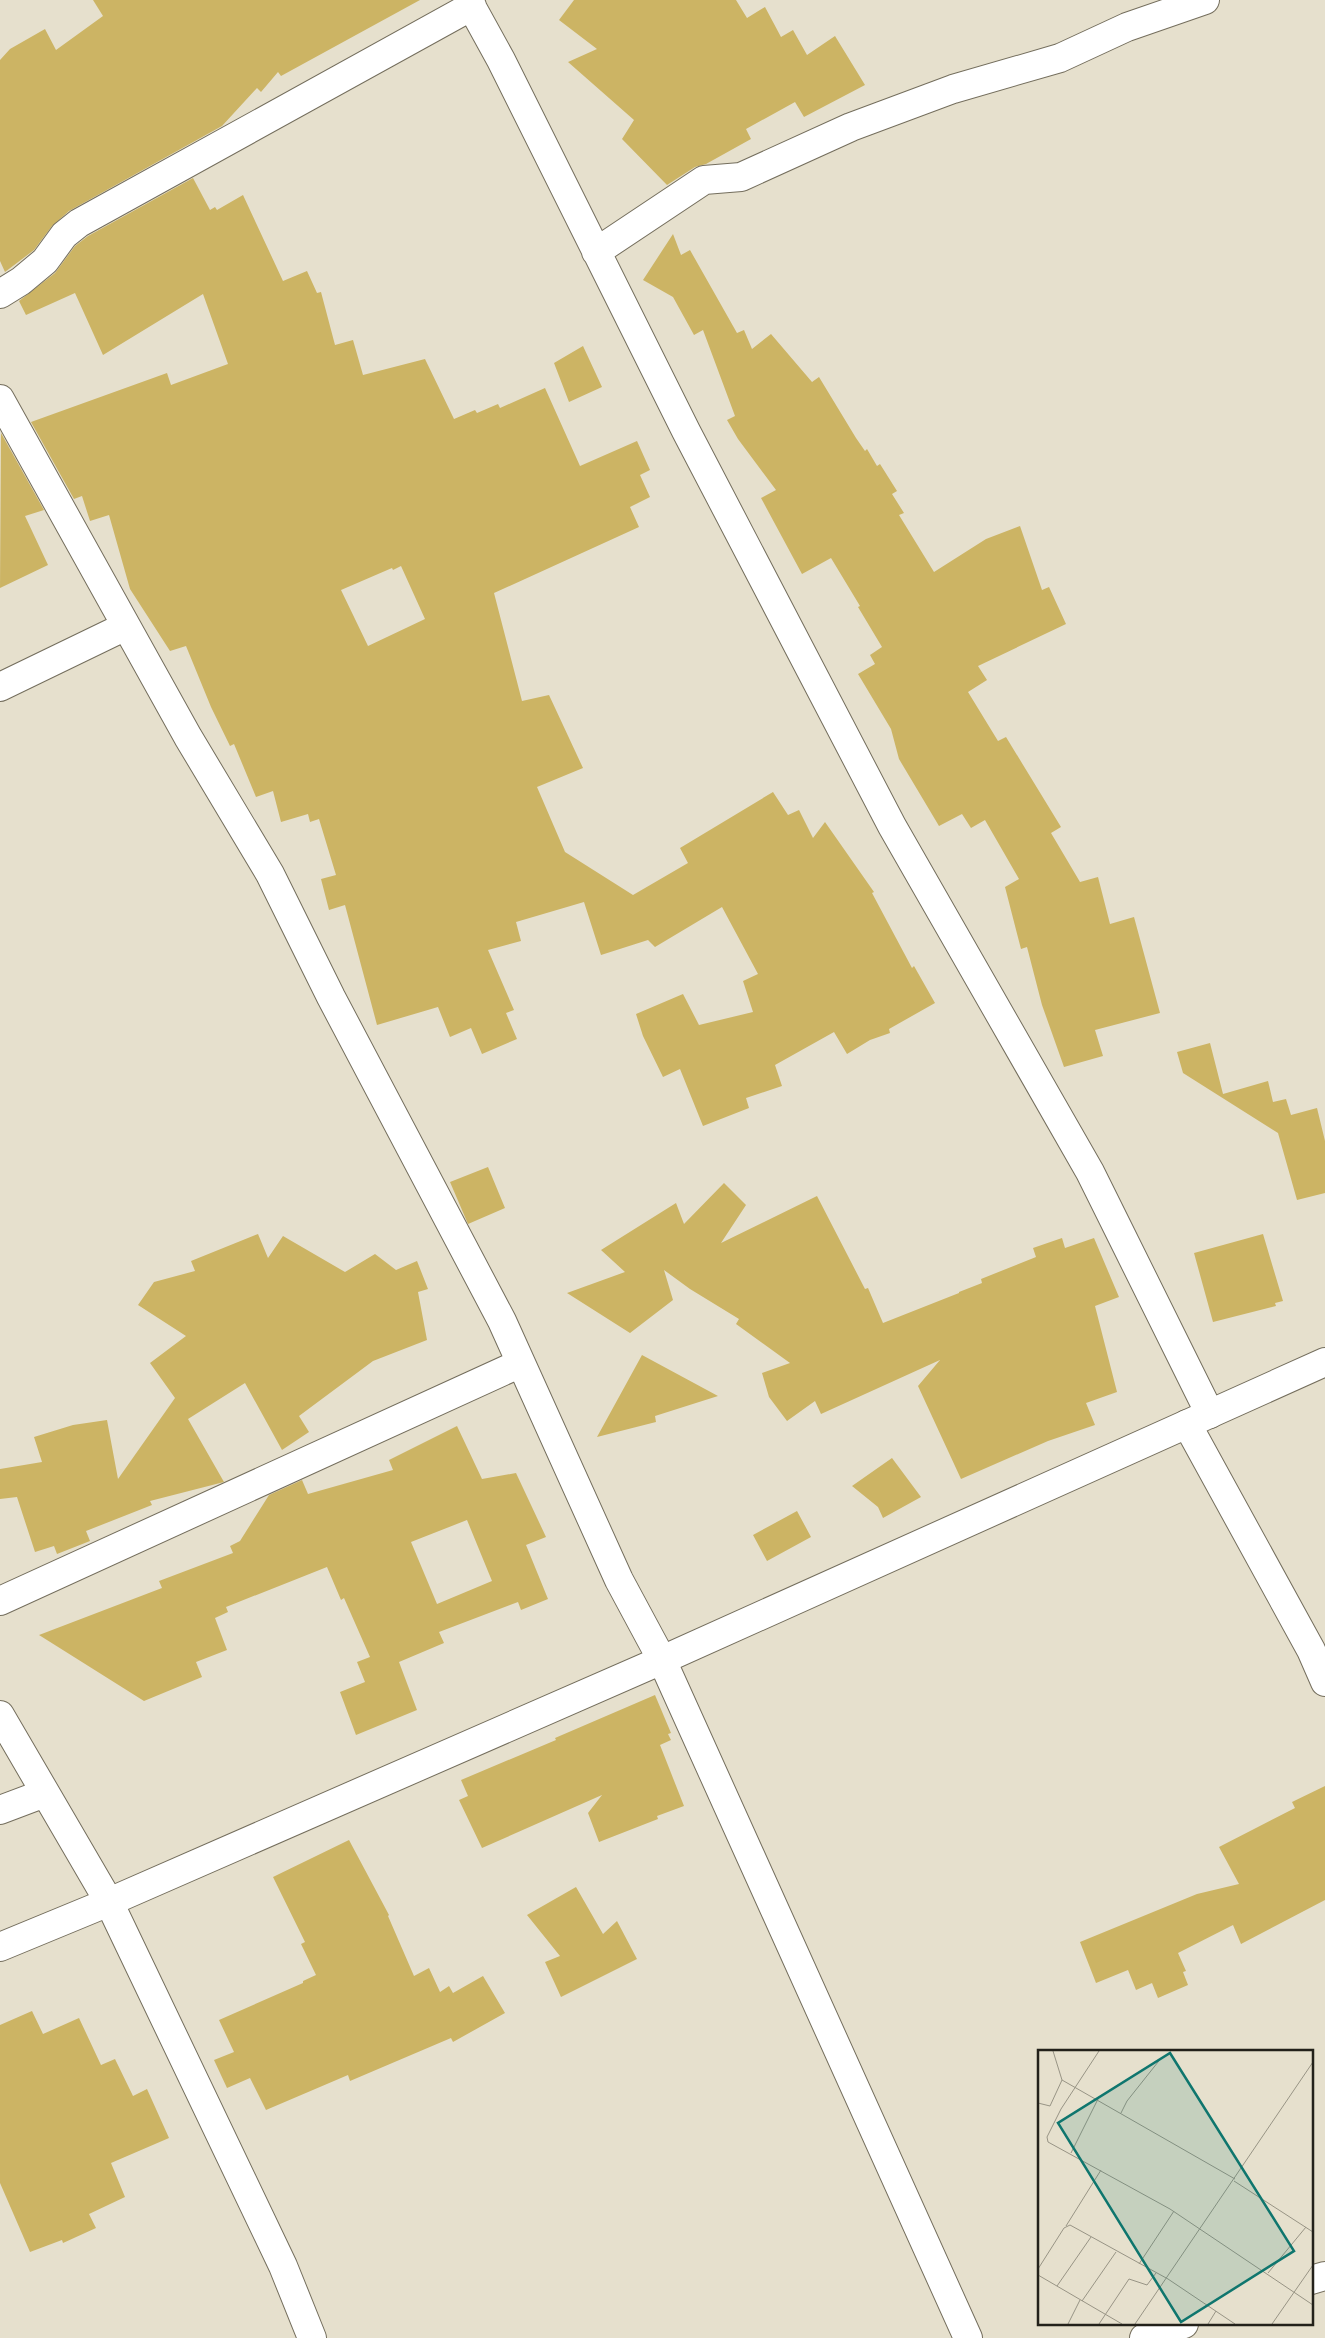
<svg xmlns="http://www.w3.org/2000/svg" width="1325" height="2338" font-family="'Exo 2',sans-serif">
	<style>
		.building { fill: #ccb464; fill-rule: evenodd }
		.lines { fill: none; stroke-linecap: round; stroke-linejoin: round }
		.minor-casing { stroke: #746e5d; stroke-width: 30 }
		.tertiary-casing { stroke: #746e5d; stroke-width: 30 }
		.minor { stroke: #fff; stroke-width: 28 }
		.tertiary { stroke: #fff; stroke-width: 28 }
		.inset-road { fill: none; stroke: #989485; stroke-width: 1 }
		.view { fill: #0f766e; fill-opacity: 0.15; stroke: #0f766e; stroke-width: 2.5 }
		.inset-edge { fill: none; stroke: #23211a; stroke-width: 2.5 }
	</style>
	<rect width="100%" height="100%" fill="#e6e0cd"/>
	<path class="building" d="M93 0H420L281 76 278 72 261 92 257 88 222 126 69 211 52 226 34 250 5 272 0 261V60L10 49 45 29 56 50 103 16Z
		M574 0H736L747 18 765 7 781 37 793 30 807 55 835 36 865 85 804 117 795 102 746 129 751 139 706 164 695 167 667 185 622 139 634 120 568 62 597 49 559 20Z
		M193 178 210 210 215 207 217 210 243 195 283 281 307 271 317 293 321 292 335 345 353 340 363 375 425 359 454 419 475 410 477 413 498 404 500 408 545 388 580 466 637 441 650 470 640 475 650 497 630 507 639 527 494 593 522 701 549 695 583 768 537 787 565 852 633 895 688 863 680 848 773 792 788 815 799 810 813 838 825 822 874 892 872 893 912 968 914 966 935 1003 889 1029 890 1033 870 1040 847 1054 834 1032 775 1065 782 1086 746 1098 749 1108 703 1126 680 1069 663 1077 643 1036 636 1014 683 994 699 1025 753 1012 743 981 758 974 722 907 655 947 648 940 601 955 584 902 516 922 521 941 488 950 514 1010 506 1013 517 1039 482 1054 471 1028 450 1037 438 1007 377 1025 345 905 329 910 321 879 336 875 319 819 310 822 308 814 281 822 273 791 256 797 234 744 230 746 211 707 186 646 170 651 130 589 109 515 90 521 82 496 74 499 31 422 167 373 171 385 228 364 203 294 103 355 75 293 26 315 19 301 55 273 75 246 88 236ZM401 566 425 619 368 646 341 590 392 568 393 570Z
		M673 234 681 255 690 250 737 333 744 330 752 349 771 334 812 382 819 377 856 438 865 451 867 449 877 466 880 464 897 491 892 494 904 513 899 515 934 572 986 539 1020 526 1042 590 1049 587 1066 624 978 666 987 680 968 692 998 741 1006 737 1061 827 1051 833 1080 882 1098 877 1110 924 1134 917 1160 1013 1095 1030 1103 1056 1064 1067 1042 1005 1027 947 1021 949 1005 887 1019 879 985 820 971 828 962 814 939 826 899 759 891 729 858 674 875 664 870 655 882 647 858 607 860 606 831 558 802 574 761 498 776 490 738 439 727 420 735 416 703 330 694 335 673 297 643 280Z
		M583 346 602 387 569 402 554 363Z
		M1 433 44 510 25 516 48 565 0 588Z
		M1210 1043 1223 1094 1268 1081 1273 1102 1286 1099 1291 1115 1317 1108 1325 1141V1193L1297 1200 1278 1133 1183 1073 1177 1052Z
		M488 1167 505 1208 468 1224 450 1182Z
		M724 1183 746 1205 721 1243 817 1196 865 1289 868 1288 883 1323 959 1293V1292L982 1283 981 1279 1036 1257 1033 1248 1062 1238 1065 1248 1094 1238 1119 1297 1095 1306 1117 1392 1086 1403 1095 1425 1048 1441 961 1479 918 1386 940 1360 821 1414 815 1401 787 1421 769 1397 762 1373 790 1363 736 1324 739 1319 690 1289 664 1270 673 1300 630 1333 567 1293 625 1272 601 1250 676 1203 684 1224Z
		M258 1234 268 1258 283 1236 345 1272 375 1254 396 1270 417 1261 428 1289 418 1292 427 1340 373 1361 299 1416 309 1432 282 1450 245 1383 188 1419 224 1482 150 1501 152 1505 86 1531 90 1541 57 1554 54 1546 35 1552 17 1497 0 1499V1469L42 1462 34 1437 73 1425 107 1420 118 1479 175 1398 150 1363 186 1336 138 1305 154 1282 195 1271 191 1261Z
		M1263 1234 1283 1301 1275 1303 1276 1306 1213 1322 1194 1253Z
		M642 1355 718 1396 655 1416 656 1422 597 1437Z
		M457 1426 482 1479 516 1473 546 1537 526 1545 548 1599 521 1610 518 1602 439 1632 444 1643 399 1662 417 1710 356 1735 340 1692 365 1682 357 1662 370 1657 344 1598 341 1600 327 1567 226 1607 228 1612 215 1618 227 1650 196 1662 202 1677 144 1701 39 1635 162 1588 159 1581 233 1553 230 1546 240 1541 269 1495 302 1480 308 1494 393 1470 389 1460ZM467 1520 492 1581 437 1604 411 1542Z
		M892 1458 921 1497 883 1518 878 1507 852 1486Z
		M797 1511 811 1537 767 1561 753 1535Z
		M655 1695 671 1733 668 1734 671 1740 660 1745 684 1806 657 1816 658 1819 599 1842 588 1813 602 1795 482 1848 459 1800 468 1796 461 1780 556 1740 555 1738Z
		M1325 1786V1900L1241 1944 1233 1925 1178 1953 1186 1971 1183 1972 1188 1985 1158 1998 1152 1983 1136 1990 1128 1970 1096 1983 1080 1942 1197 1894 1239 1884 1219 1847 1295 1808 1292 1802Z
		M349 1840 389 1915 388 1916 414 1976 429 1968 440 1992 449 1986 453 1993 483 1976 505 2013 453 2042 451 2038 350 2081 348 2075 266 2110 250 2078 227 2088 214 2060 234 2052 219 2020 303 1983V1981L316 1975 301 1944 305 1942 273 1877Z
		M576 1887 603 1934 617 1921 637 1959 561 1997 545 1962 560 1956 527 1915Z
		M32 2011 43 2034 79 2018 101 2065 115 2059 133 2096 147 2089 169 2138 111 2163 125 2197 89 2214 96 2228 63 2243 62 2240 30 2252 0 2183V2025Z"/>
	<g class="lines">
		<g class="minor-casing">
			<path id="minor" d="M468 0 501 60 686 431 892 826 1090 1172 1210 1414
				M596 252 704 180 741 177 851 127 953 89 1060 58 1127 27 1205 0
				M0 294 21 281 45 261 64 235 79 223 472 6
				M0 399 188 737 270 874 331 997 502 1321 619 1580 662 1660 968 2338
				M0 687 126 626
				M1187 1424 1311 1650 1325 1682
				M0 1601 521 1363
				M0 1715 109 1902 283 2266 312 2338
				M0 1810 45 1793
				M1311 2280 1325 2276
				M1144 2338 1184 2324"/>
		</g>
		<g class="tertiary-casing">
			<path id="tertiary" d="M0 1947 109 1902 662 1660 1325 1362"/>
		</g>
		<use href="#minor" class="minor"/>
		<use href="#tertiary" class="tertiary"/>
	</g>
	<g transform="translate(1038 2050)">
		<rect width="275" height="275" fill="#e6e0cd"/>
		<path class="inset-road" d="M15 1 24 30M61 1 23 59 9 87 10 92 132 159 275 255M0 53 12 56 24 30 197 129M83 63 89 51 124 7M33 103 60 49M196 131 275 182M28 176 63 120M101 214 136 161M0 219 26 178 32 175 130 229 197 274M230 223 268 177M0 225 84 274M19 236 53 187M44 251 78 202M30 274 42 250M61 274 91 229 109 235 118 223M97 274 275 12M170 274 178 261M234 274 275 215"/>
		<path class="view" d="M132 3 256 201 143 272 20 73Z"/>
		<rect width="275" height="275" class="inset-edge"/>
	</g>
</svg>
